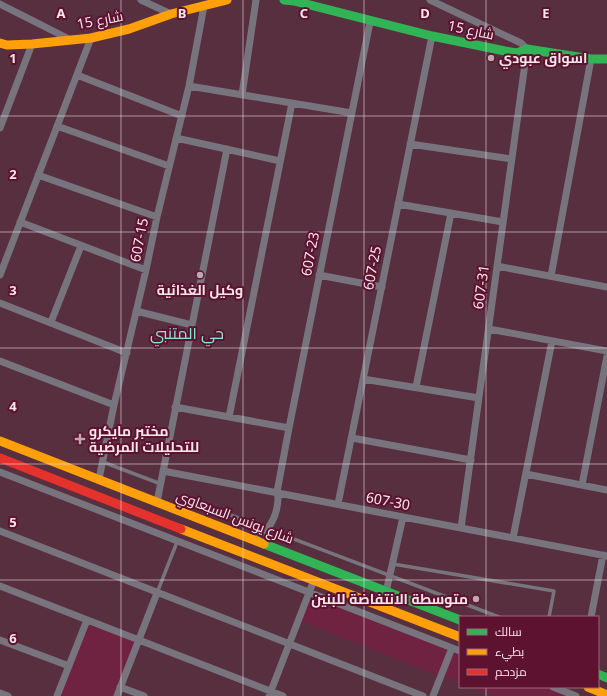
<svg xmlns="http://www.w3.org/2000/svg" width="607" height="696" font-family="'Noto Sans',Cairo,sans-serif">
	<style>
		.built { fill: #702341 }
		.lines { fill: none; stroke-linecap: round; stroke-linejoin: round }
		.lane { stroke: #77747e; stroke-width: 3.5 }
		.street { stroke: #77747e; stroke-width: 7 }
		.fast { stroke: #30b455; stroke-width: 9 }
		.slow { stroke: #ff9f0a; stroke-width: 9 }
		.jam { stroke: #e5322d; stroke-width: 9 }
		.grid { fill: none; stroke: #fae7ec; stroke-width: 1; stroke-opacity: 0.55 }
		.poi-dot { fill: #c1a7af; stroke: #5d1230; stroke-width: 1.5 }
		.labels { text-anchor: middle; stroke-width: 4; stroke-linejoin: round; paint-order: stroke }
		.street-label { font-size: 14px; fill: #fae7ec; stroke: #5d1230 }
		.poi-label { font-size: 14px; font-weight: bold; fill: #fae7ec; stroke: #5d1230; text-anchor: start }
		.quarter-label { font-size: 16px; fill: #83ead8; stroke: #5d1230 }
		.grid-label { font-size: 13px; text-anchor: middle; font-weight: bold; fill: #fae7ec; stroke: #5d1230; stroke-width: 4; stroke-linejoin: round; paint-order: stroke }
	</style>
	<rect width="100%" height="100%" fill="#582f3e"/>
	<path class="built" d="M311 596 448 650 439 676 301 621Z
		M88 624 135 642 113 696H59Z
		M454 652 460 654V683L444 677Z
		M471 687H548L572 696H494Z"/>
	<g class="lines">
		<path class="lane" d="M103 462 161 484
			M228 514 499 617
			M393 564 554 591 549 617
			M157 593 177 542"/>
		<path class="street" d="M141 0 171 14
			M430 0 521 43 527 49 461 528
			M0 4 69 39
			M77 75 182 116
			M189 86 352 113
			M242 95 256 0
			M57 126 169 166
			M0 128 32 44
			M176 138 280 161
			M410 144 512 159
			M38 175 157 217
			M398 204 503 222
			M20 222 146 270
			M497 266 607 287
			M0 275 91 38
			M319 275 382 287
			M551 276 591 59
			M0 303 127 353
			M136 311 192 325
			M51 322 81 246
			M489 329 607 351
			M0 361 114 405
			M363 379 479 398
			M416 387 451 213
			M175 407 289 428
			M229 417 292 103
			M352 438 471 460
			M163 471 607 556
			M0 472 460 651
			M526 474 607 490
			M99 479 114 405 146 270 157 217 189 86 204 6
			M582 485 607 356
			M157 502 227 149
			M338 504 432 36
			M0 531 423 696
			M513 538 552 341
			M252 539C257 536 263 532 268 528 275 519 280 503 277 492L289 428 370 22
			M0 586 283 696
			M386 592 403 517
			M591 617 603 555
			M0 640 69 666
			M120 687 144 696
			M553 687 576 696
			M0 693 8 696
			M57 696 87 620
			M117 696 157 593
			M269 696 314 580
			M433 696 452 648"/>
		<path class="fast" d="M284 0 294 1 432 36 505 51 517 53 527 49 591 59H607
			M264 544 460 620
			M598 674 607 678"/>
		<path class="slow" d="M0 43 7 45 32 44 91 38 129 29 171 14 227 0
			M0 441 264 544
			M181 529 460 637
			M588 687 607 695"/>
		<path class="jam" d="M0 458 181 529"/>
	</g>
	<path class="grid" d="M121 0V696M243 0V696M364 0V696M486 0V617M0 116H607M0 232H607M0 348H607M0 464H607M0 580H607M486 687V696"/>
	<g class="poi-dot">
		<circle cx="491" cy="58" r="4"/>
		<circle cx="200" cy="275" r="4"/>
		<path d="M78 433h4v4h4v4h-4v4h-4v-4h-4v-4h4z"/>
		<circle cx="476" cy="599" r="4"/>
	</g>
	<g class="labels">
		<g class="street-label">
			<text transform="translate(100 20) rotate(-11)" y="5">شارع 15</text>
			<text transform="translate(471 30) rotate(12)" y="5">شارع 15</text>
			<text transform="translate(139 240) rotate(-79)" y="5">607-15</text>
			<text transform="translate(310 254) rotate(-79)" y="5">607-23</text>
			<text transform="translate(372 268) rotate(-79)" y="5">607-25</text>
			<text transform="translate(481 287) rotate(-82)" y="5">607-31</text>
			<text transform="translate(388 501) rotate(11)" y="5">607-30</text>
			<text transform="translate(235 517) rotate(21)" y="5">شارع يونس السبعاوي</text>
		</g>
		<g class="poi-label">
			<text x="499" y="63">اسواق عبودي</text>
			<text x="200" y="295" text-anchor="middle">وكيل الغذائية</text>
			<text x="89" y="436">مختبر مايكرو<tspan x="89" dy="16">للتحليلات المرضية</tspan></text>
			<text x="468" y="604" text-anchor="end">متوسطة الانتفاضة للبنين</text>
		</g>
		<g class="quarter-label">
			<text x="187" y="339">حي المتنبي</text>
		</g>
	</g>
	<g class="grid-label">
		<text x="61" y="18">A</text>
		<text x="182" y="18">B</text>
		<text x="304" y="18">C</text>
		<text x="425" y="18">D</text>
		<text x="546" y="18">E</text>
		<text x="13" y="63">1</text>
		<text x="13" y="179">2</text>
		<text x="13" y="295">3</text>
		<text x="13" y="411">4</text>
		<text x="13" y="527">5</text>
		<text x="13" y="643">6</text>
	</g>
	<rect x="459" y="616" width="140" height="72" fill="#5d1230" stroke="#9c677b"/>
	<rect x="467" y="629" width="20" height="6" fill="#30b455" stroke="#9c677b"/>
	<text x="495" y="636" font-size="12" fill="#fae7ec">سالك</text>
	<rect x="467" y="649" width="20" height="6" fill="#ff9f0a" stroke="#9c677b"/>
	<text x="495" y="656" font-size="12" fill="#fae7ec">بطيء</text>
	<rect x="467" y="669" width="20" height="6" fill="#e5322d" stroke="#9c677b"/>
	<text x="495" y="676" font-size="12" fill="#fae7ec">مزدحم</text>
</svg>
